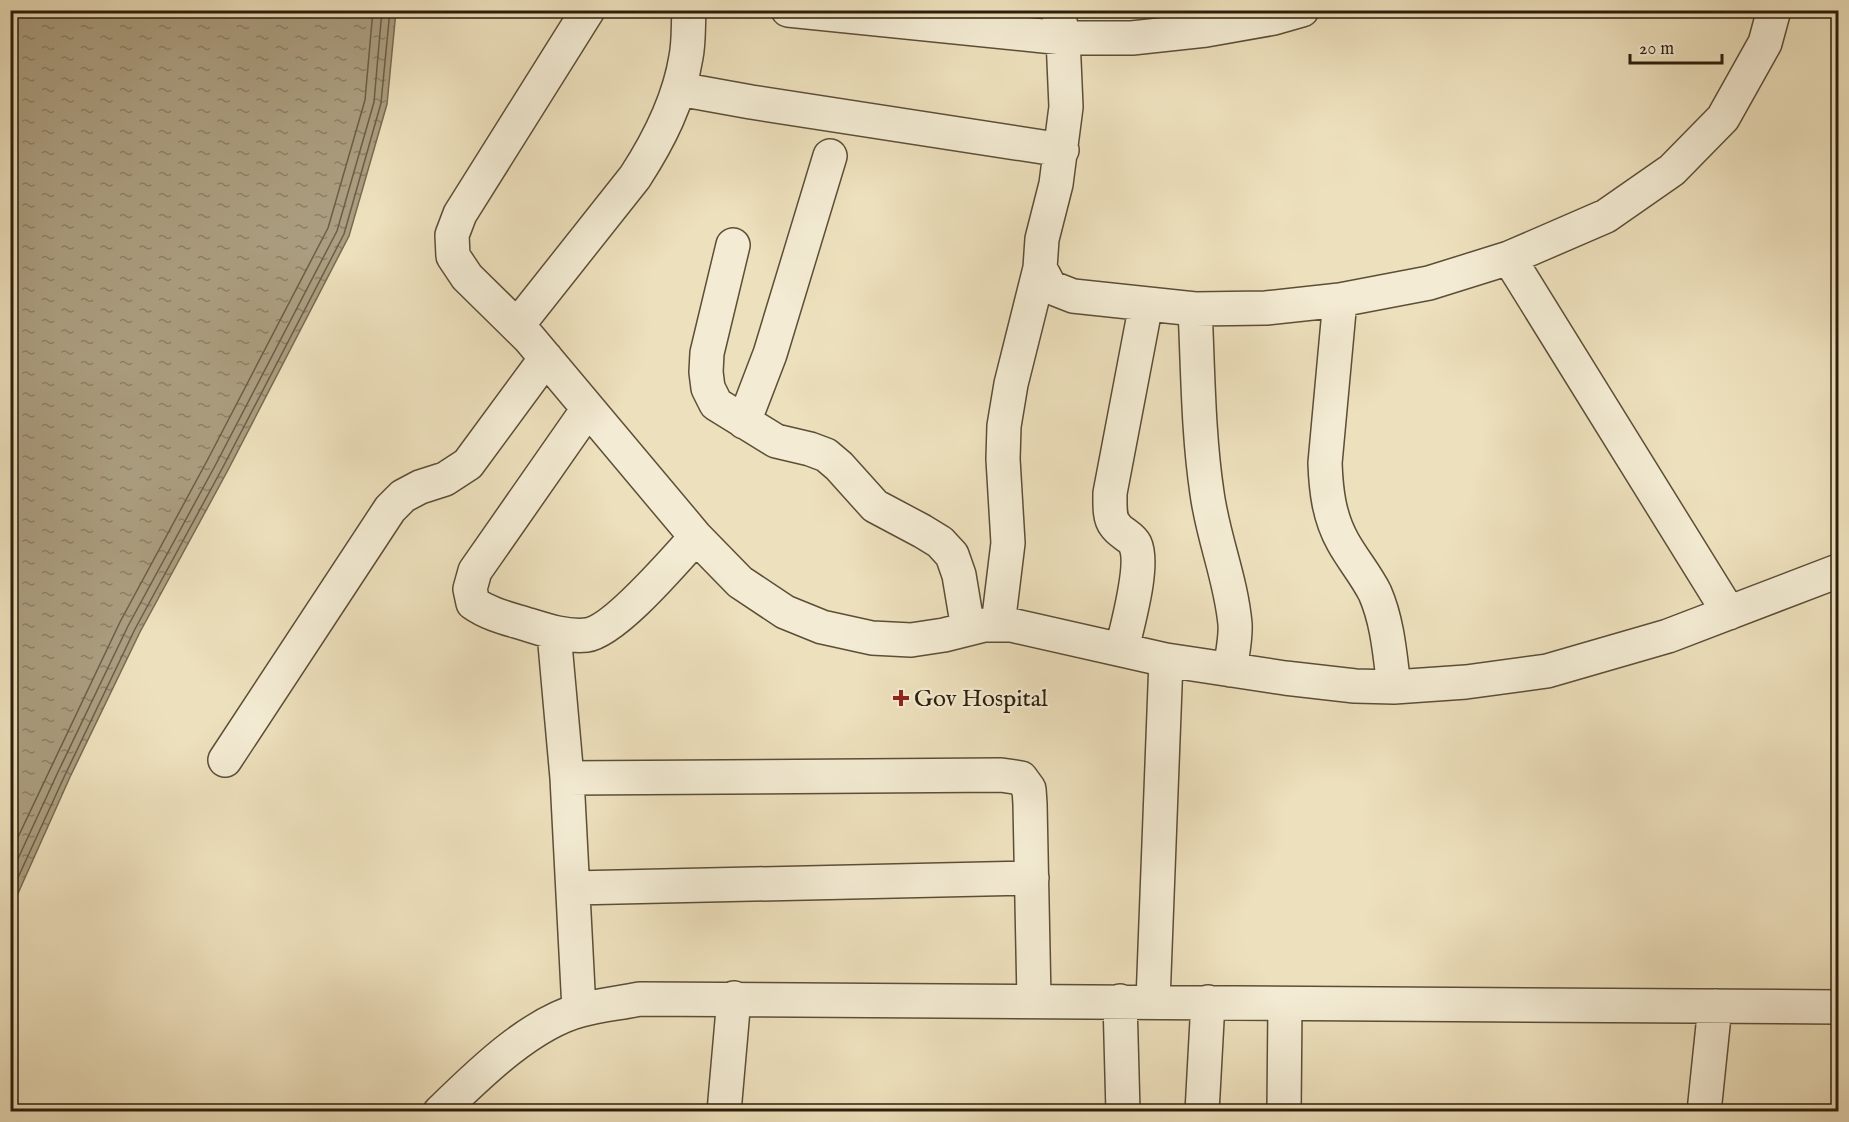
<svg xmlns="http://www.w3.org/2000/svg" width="1849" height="1122" font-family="'IM FELL English',serif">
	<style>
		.water { fill: url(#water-ripples); stroke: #786b51; stroke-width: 1.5 }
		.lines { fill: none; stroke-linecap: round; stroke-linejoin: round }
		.shore { stroke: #6c5e46; stroke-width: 1.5 }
		.minor-casing { stroke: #5c4e37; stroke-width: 36 }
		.minor { stroke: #f3ebd3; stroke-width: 33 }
		.poi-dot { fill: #8f2418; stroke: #f3ebd3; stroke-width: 2 }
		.labels { text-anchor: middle; stroke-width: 4.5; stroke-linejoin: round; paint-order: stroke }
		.poi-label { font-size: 24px; fill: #2c1e0b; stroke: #f3ebd3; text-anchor: start }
	</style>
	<defs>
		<pattern id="water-ripples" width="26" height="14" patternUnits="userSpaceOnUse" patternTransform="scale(1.5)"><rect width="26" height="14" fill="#ab9e80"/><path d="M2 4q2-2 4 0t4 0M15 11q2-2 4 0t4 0" fill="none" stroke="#8b8067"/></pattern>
	</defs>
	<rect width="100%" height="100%" fill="#ede0bc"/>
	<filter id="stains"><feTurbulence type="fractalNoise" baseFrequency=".00333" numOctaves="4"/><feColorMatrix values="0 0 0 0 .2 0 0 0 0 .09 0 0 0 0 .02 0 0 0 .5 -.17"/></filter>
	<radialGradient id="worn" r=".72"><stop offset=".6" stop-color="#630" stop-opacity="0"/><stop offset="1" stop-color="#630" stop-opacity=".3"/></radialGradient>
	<path class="water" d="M11 10 396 11 387 104 349 236 228 470 140 632 70 777 11 909Z"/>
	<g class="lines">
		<path class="shore" d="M10 854 120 622 208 459 328 228 365 100 373 10
			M10 876 58 772 128 626 216 464 337 231 374 102 382 10
			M10 895 65 775 135 629 223 467 344 234 381 103 390 10"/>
		<g class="minor-casing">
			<path id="minor" d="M588 10 460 214 452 235 453 256 467 277 529 338 696 537 740 582 785 612 822 627 872 638 911 640 944 635 984 625H1011L1166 660 1285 678 1355 686 1394 687 1466 682 1547 671 1668 636 1838 571
				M788 10 1063 38H1132L1206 30 1274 18 1302 10
				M1058 10 1063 38 1066 107 1056 184 1042 239 1040 268 1050 287 1073 296 1195 309 1266 308 1340 300 1429 283 1509 258 1606 216 1672 170 1723 118 1765 43 1774 10
				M679 89 751 102 1062 150
				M733 245 707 353 706 372 708 388 716 404 776 441 810 449 826 455 839 466 875 506 922 531 940 542 952 555 959 575 968 629
				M1509 258 1729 613
				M1340 300 1325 463C1326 491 1329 517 1343 542 1353 560 1366 575 1375 593 1388 623 1390 656 1394 687
				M1195 309C1198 370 1198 433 1207 493 1213 538 1231 579 1235 624 1236 639 1232 655 1230 670
				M517 326 635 177C659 140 679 101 686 57 689 42 688 26 689 10
				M588 409 475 571 470 589 473 603C490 615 510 619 529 625 548 631 567 637 587 635 615 631 675 560 696 537
				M744 422 770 354 830 156
				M998 625 1008 543 1003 459 1004 426 1011 384 1040 268
				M554 633 567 778 579 1010
				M1122 649C1127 626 1145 565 1135 544 1131 536 1120 533 1115 525 1109 518 1110 503 1110 493L1146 304
				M225 760 390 509 403 496 420 487 445 479 468 464 546 358
				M567 778 1001 775 1021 778 1029 789 1030 804 1034 1000
				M573 888 1032 878
				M1120 1001 1123 1112
				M1153 1001 1166 660
				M440 1112C477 1076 530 1023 581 1010 600 1005 620 1003 640 999L1838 1007
				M724 1112 734 998
				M1202 1112 1208 1002
				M1284 1112 1285 1004
				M1704 1112 1715 1006"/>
		</g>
		<use href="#minor" class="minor"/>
	</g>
	<path class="poi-dot" d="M898 689h6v6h6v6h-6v6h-6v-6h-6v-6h6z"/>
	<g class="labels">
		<g class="poi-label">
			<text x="914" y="706">Gov Hospital</text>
		</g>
	</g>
	<rect width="1849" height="1122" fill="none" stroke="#ede0bc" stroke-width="36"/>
	<rect x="12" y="12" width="1825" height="1098" fill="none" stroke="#2c1e0b" stroke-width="3"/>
	<rect x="18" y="18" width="1813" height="1086" fill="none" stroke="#2c1e0b" stroke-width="1.5"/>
	<path d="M1630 54v9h92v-9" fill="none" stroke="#2c1e0b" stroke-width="3"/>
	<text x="1639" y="54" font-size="18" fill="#2c1e0b" stroke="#f3ebd3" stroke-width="4.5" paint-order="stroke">20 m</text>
	<rect width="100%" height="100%" filter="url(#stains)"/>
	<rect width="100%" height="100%" fill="url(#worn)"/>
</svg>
